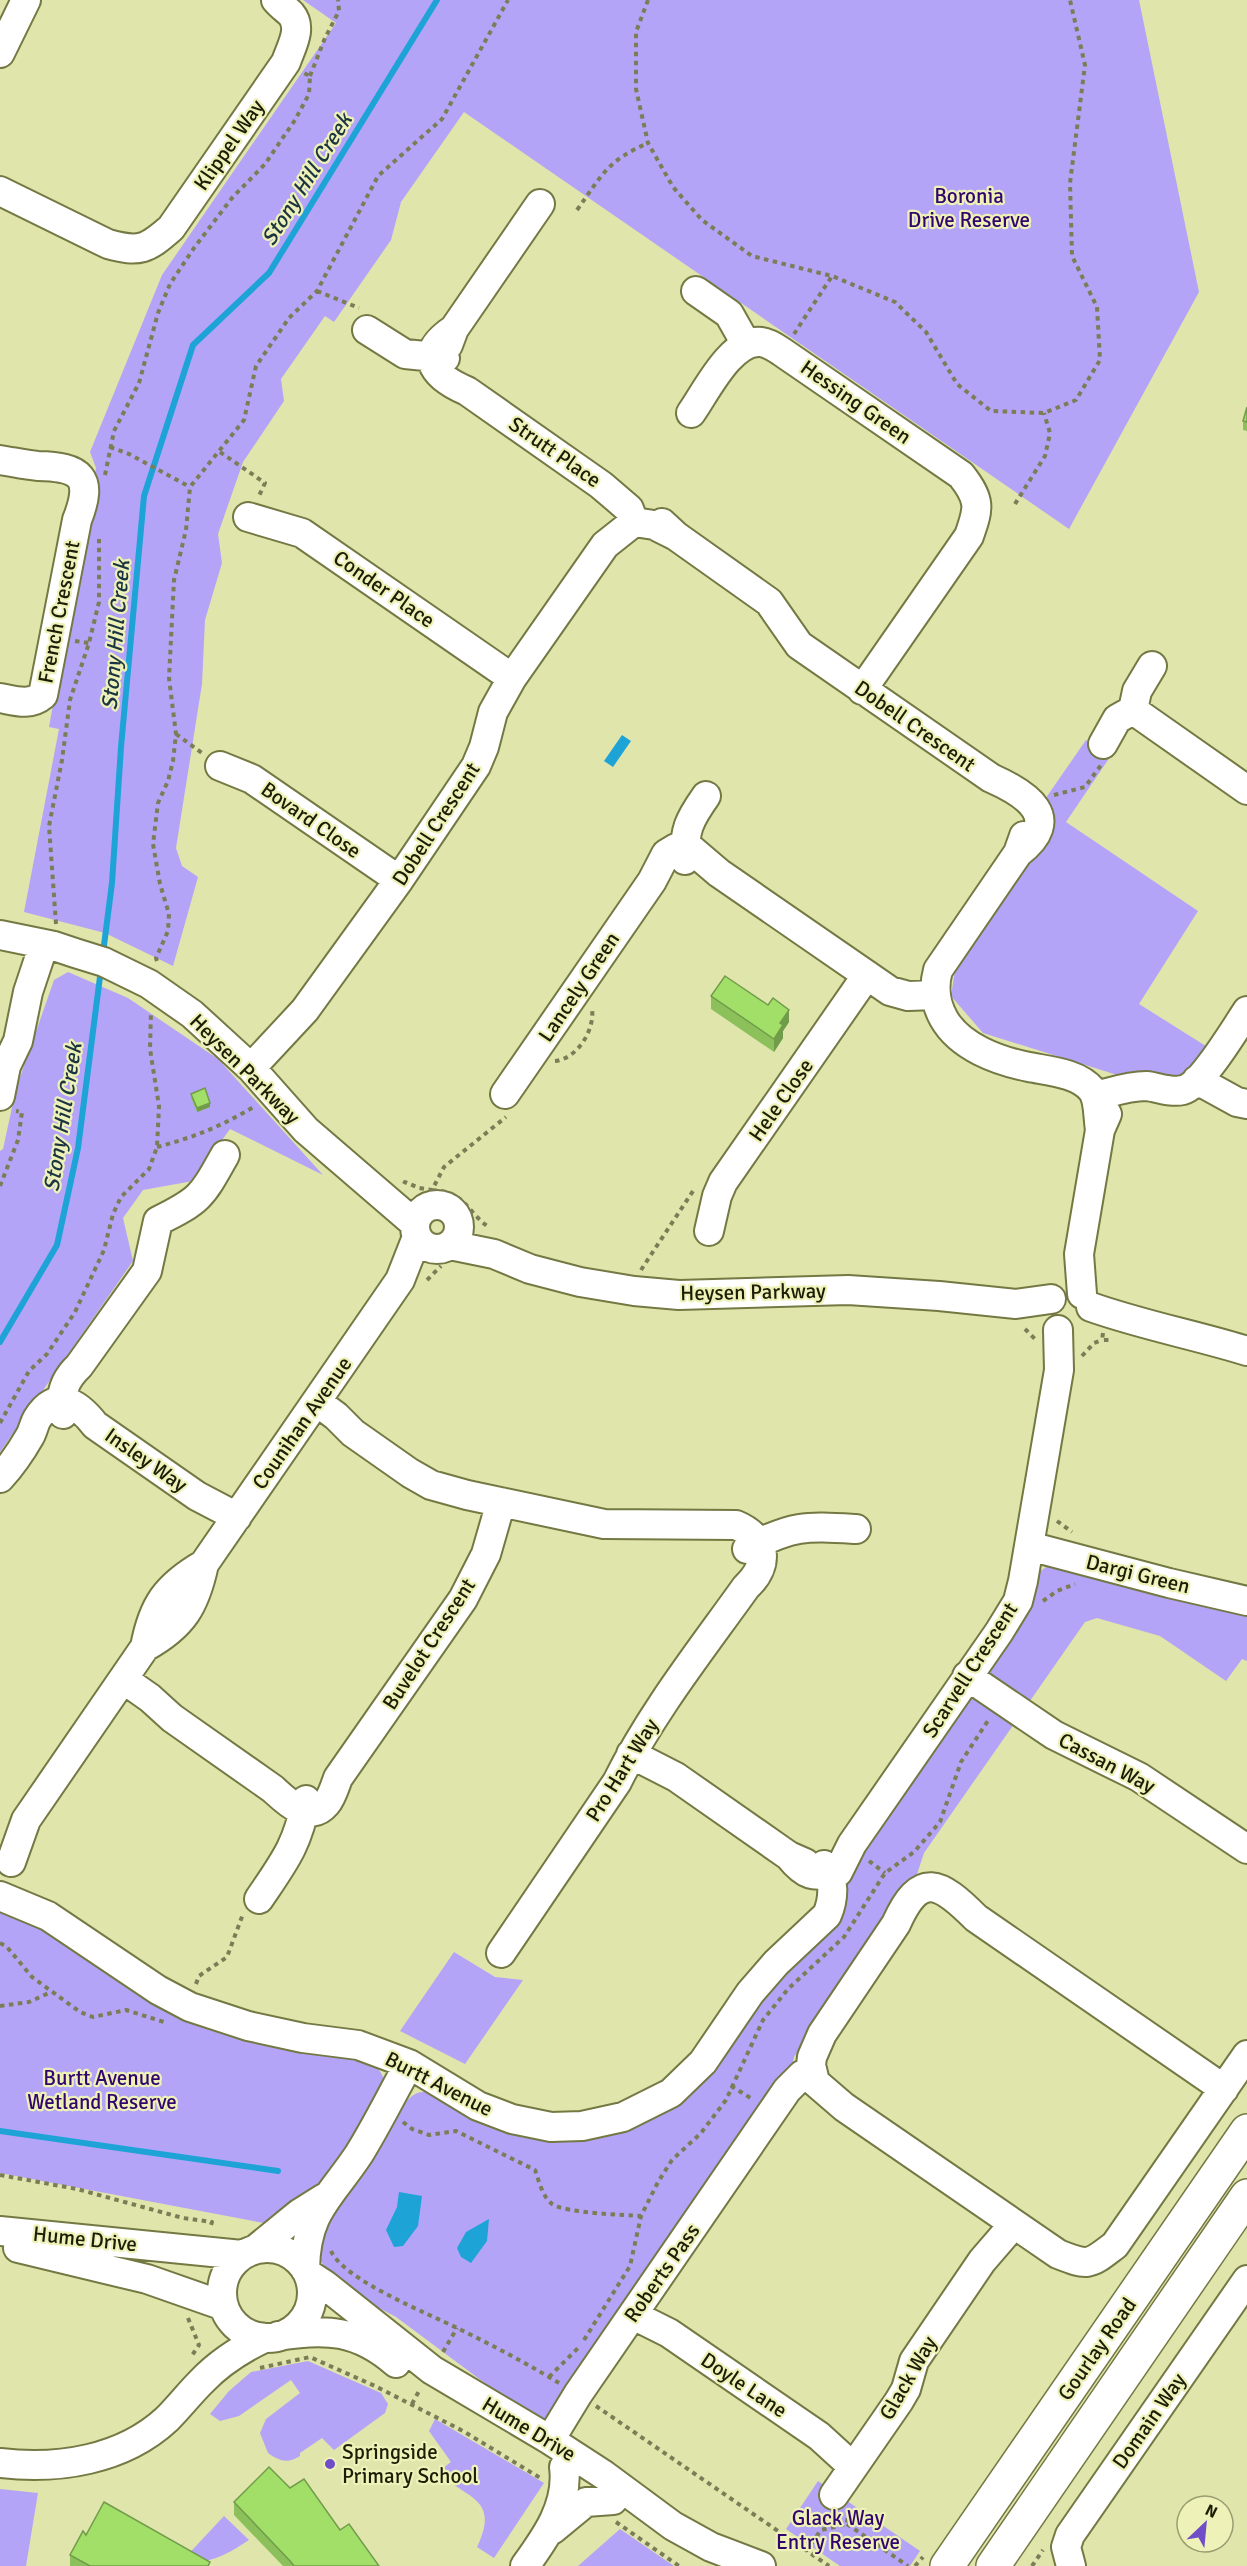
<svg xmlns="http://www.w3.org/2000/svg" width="1247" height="2566" font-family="Signika,sans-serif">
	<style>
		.green { fill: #b3a4f7 }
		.water { fill: #1ea3d7 }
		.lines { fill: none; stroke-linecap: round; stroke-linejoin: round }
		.stream { stroke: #1ea3d7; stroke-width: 6 }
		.minor-casing { stroke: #747842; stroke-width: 32 }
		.major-casing { stroke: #747842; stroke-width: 36 }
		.path { stroke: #7a7d56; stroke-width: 4; stroke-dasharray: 4.5 4.5; stroke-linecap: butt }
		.minor { stroke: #fff; stroke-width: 28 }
		.major { stroke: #fff; stroke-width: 33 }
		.wall { fill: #8bc05a }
		.shaded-wall { fill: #719c4a }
		.building { fill: #a2df69; stroke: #719c4a; stroke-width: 1.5 }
		.poi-dot { fill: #6f4ec7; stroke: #eef2b8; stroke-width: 2 }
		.labels { text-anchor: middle; stroke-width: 4.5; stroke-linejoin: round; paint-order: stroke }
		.street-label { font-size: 21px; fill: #1b1d06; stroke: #eef2b8 }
		.park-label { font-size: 21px; fill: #31056d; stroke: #eef2b8 }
		.poi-label { font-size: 21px; fill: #1b1d06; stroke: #eef2b8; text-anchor: start }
		.water-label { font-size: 22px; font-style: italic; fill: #1b3441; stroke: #eef2b8 }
	</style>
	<rect width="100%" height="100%" fill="#e0e5ac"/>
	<path class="green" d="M303 0H1139L1199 292 1069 529 464 112 401 202 391 240 334 322 325 316 281 379 284 401 243 462 218 534 222 563 205 620 202 684 176 848 182 866 198 877 173 966 105 933 24 912 59 729 49 727 96 468 90 452 162 275 336 23Z
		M1086 740 1110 757 1066 822 1198 911 1139 1004 1209 1048 1189 1081 1114 1074 983 1033 951 996 957 958 1041 805Z
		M68 972 128 998 218 1059 323 1175 230 1129 193 1181 143 1190 123 1218 133 1261 0 1452V1151L3 1149 16 1089 54 980Z
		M1050 1564 1247 1612V1661L1242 1659 1226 1681 1160 1636 1097 1618 1085 1622 924 1853 914 1883 794 2057 790 2078 552 2419 543 2421 525 2413 396 2317 358 2297 333 2279 320 2260 325 2225 354 2178 405 2103C418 2087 429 2091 446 2097L629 2126 839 1883 1038 1573Z
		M0 1907 22 1915 142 1998 219 2033 373 2064C385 2075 387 2083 384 2098L321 2186 269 2224 0 2173Z
		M454 1952 495 1977 523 1980 465 2064 400 2031Z
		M308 2361 381 2393 388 2404 385 2413 334 2450 322 2438 300 2453V2456C288 2464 279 2461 268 2453L260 2433 266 2419 300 2393 291 2380 239 2416 220 2421 210 2414 229 2391 251 2372Z
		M435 2419 544 2483 494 2558 477 2547C502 2495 461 2499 439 2471L451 2462 429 2431Z
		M818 2481 920 2551 910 2566H840L786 2529Z
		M0 2489 38 2493 26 2566H0Z
		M224 2516 249 2540C228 2554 207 2566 182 2561Z
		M620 2529 674 2566H578Z"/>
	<path class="water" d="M622 735 631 741 613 767 604 761Z
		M399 2192 422 2196 418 2226 403 2246 394 2247 386 2230 397 2207Z
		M489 2219 487 2241 471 2263 461 2257 457 2248 466 2232Z"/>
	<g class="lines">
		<path class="stream" d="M103 953 112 883 121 747 144 496 193 345 269 273 437 0
			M0 1342 57 1245 78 1148 101 969
			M0 2131 278 2171"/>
		<g class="minor-casing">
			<path id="minor" d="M0 53 26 0
				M0 191 108 244C140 253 147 249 171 228L286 62C291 47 303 28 291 14 286 9 281 6 276 0
				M696 291 729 314 746 344
				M454 329C416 354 432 376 467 391L601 485 629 509 634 522
				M367 330 405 354 445 358
				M448 345 454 329 540 204
				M691 413C706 392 731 339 761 342 769 343 776 348 782 352L961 475C981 500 979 508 969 536L862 690
				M0 460C13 462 25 465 38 466 81 467 94 477 77 520L43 695C30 706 16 701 0 698
				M248 517 302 533 512 678
				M662 523 676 536 769 602 799 645 991 778C1027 794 1064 818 1018 853
				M1133 710 1247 790
				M1103 744 1117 719 1133 710 1137 691 1152 666
				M220 766 252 779 399 880
				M1024 836 1018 853 938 970C933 988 935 1003 944 1019 960 1047 998 1061 1029 1067 1049 1071 1078 1073 1092 1090 1099 1099 1098 1119 1100 1130
				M685 860C684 830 689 820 706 796
				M0 935 54 946 75 953 104 962 149 984 192 1014 251 1068 306 1130 414 1223
				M251 1068 305 1010 399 880 476 766 484 747 493 712 512 678 605 545 634 522 654 525 676 536
				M1197 1080 1237 1102 1247 1104
				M505 1094 652 881 666 854 676 848 692 850 719 873 890 991 908 996 936 995
				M0 1096 6 1066 18 1041 28 992 44 944
				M1095 1096C1112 1092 1128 1086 1146 1086 1158 1087 1170 1093 1183 1090 1202 1085 1235 1029 1247 1011
				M415 1227a22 22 0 1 1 44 0a22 22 0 1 1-44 0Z
				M709 1231 717 1196 723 1182 867 975
				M450 1245 494 1254 530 1269 580 1282 634 1291 679 1295 848 1290 939 1296 1016 1304 1051 1299
				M1082 1294 1079 1254 1100 1130 1107 1114
				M1091 1307C1142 1325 1195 1335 1247 1351
				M317 1402 336 1416 353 1433 410 1473 431 1485 467 1495 604 1524 736 1525C767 1538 770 1565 746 1587 701 1650 651 1713 617 1782L501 1953
				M63 1414C59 1394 65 1379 79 1366L147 1271 158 1221C201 1200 202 1196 225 1155
				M0 1478C11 1466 22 1450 30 1436 33 1431 34 1424 37 1419 56 1388 78 1403 95 1425L197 1496 237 1517
				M1029 1546 1169 1583 1247 1601
				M747 1549C793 1525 805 1526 856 1529
				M145 1647C183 1626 195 1606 204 1564L400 1280 417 1237
				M967 1676 1054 1735 1139 1777 1247 1849
				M123 1679 150 1698 172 1718 273 1789C286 1801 309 1824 326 1804 332 1797 335 1786 338 1778L463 1599 486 1554 501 1502
				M631 1754 676 1777 789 1856 805 1863
				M789 1856C805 1876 813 1878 838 1872L852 1844 999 1632 1018 1601 1023 1581 1059 1370 1058 1330
				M11 1862 26 1820 145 1647C153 1605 166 1586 204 1564
				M0 1896 48 1916 158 1990 190 2007 248 2026 303 2038 358 2045 409 2064 478 2106 512 2119 551 2127 582 2126 623 2117 671 2093 703 2062 750 1993 776 1963 827 1915C834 1899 835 1878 824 1865
				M259 1899C284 1862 298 1845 306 1800
				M1224 2089 976 1918C940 1882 920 1870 896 1924L822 2034 812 2057 811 2065 815 2082 844 2107 1058 2254C1090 2267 1090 2264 1115 2245L1247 2055
				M0 2231 242 2255
				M18 2248 147 2279 224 2306
				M222 2293a45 45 0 1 1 90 0a45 45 0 1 1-90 0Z
				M256 2249 300 2213 324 2198
				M305 2269C306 2211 330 2198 359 2154 377 2125 392 2094 409 2064
				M308 2274 325 2285 432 2370 550 2440 604 2475 673 2526 711 2547 761 2566
				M633 2315 669 2333 819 2436 853 2467
				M278 2336C326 2328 358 2330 396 2363
				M550 2440 578 2394 787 2090 802 2075 812 2074
				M0 2463C58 2470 123 2460 167 2419 179 2407 189 2394 201 2382 219 2363 241 2349 264 2338
				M834 2495 899 2401 906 2389 914 2361 982 2261 1014 2224
				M552 2530 586 2502 613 2500
				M525 2566C546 2537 569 2505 564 2467
				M1071 2566 1066 2547 1070 2535 1247 2280"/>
		</g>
		<g class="major-casing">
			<path id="major" d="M947 2566 1247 2131
				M993 2566 1247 2196"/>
		</g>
		<path class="path" d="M648 0 636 32V89L648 143 673 187 702 220 752 256 832 276 895 302 926 332 957 384 991 411 1044 413 1076 400 1100 360 1097 307 1072 256 1070 183 1085 65 1070 0
			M310 76 325 38 339 11 338 0
			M577 210C602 175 607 161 648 143
			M317 291 359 308
			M794 334 832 276
			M110 447 129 454 190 487
			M220 452 265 483 258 498
			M105 475 114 431 139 383 158 313 170 284 194 248 232 198 265 164 295 120 309 94 310 76 304 73
			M1015 504 1045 456 1050 433 1044 413
			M75 641 89 643
			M176 734 202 753
			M1054 795 1085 787 1101 765
			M56 924 49 826 62 760 70 700 89 643 99 602V539
			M157 961 156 958 168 931 169 914 160 884 153 844 158 803 168 781 173 761 176 734 169 678 174 580 186 530 190 487 244 420 256 366 289 318 317 291 378 176 442 119 508 0
			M555 1061C577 1059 595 1030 592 1009
			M157 1147C195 1137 222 1126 255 1106
			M404 1184 405 1182 419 1188 432 1190 444 1167 506 1117
			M0 1186 18 1140 22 1112 16 1111
			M432 1190C467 1192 465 1211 490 1228
			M641 1270 693 1191
			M427 1280 441 1266
			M1025 1329 1035 1339
			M1103 1333 1102 1340H1112
			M1082 1356 1094 1343 1102 1340
			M0 1423 29 1371 47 1354 75 1312 104 1250 113 1214 121 1197 149 1169 157 1147 159 1106 150 1049 151 1011
			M1057 1521 1072 1532
			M1043 1601 1057 1591 1075 1584
			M869 1861 885 1873
			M0 1943 7 1947 32 1977 80 2012 93 2017 126 2010 164 2022
			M196 1984 199 1976 227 1957 243 1914
			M0 2006 29 2002 51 1992
			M731 2086 754 2100
			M403 2122 412 2129 429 2135 456 2131 535 2170C539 2181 542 2196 552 2204 565 2213 624 2215 641 2216
			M0 2175 77 2189 183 2218 212 2222 210 2228
			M331 2251C344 2280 427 2313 457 2328 492 2345 526 2363 559 2383
			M188 2318 199 2345 191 2357
			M584 2340 630 2266 641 2216 658 2182 672 2160 701 2133 726 2100 763 2020 788 1989 844 1937 885 1873 914 1852 940 1822 961 1762 989 1719
			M443 2352 457 2328
			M260 2368 310 2357 375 2386 463 2431 542 2479
			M549 2377 578 2348
			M412 2404 420 2389
			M596 2406 829 2566
			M616 2522 679 2566
			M847 2524 908 2566
			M806 2551 821 2530 847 2524 848 2512
			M915 2566 923 2557
			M1032 2566 1043 2550"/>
		<use href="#minor" class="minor"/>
		<use href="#major" class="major"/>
	</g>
	<path class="wall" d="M1247 407V431L1243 430V421Z
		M711 996 789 1022 783 1031V1038L774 1052 711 1009Z
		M191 1094 210 1107 197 1112 191 1098Z
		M290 2488 340 2530 379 2566H283L234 2515V2502Z
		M86 2535 210 2566H70V2555Z"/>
	<path class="shaded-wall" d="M789 1010V1022L783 1031V1038L774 1052V1039L780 1023Z
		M210 1103V1107L197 1112V1108Z"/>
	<path class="building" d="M1247 407V422L1243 421Z
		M725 976 768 1005 773 998 789 1010 780 1023 783 1025 774 1039 711 996Z
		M205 1088 210 1103 197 1108 191 1094Z
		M269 2467 290 2488 304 2479 340 2530 349 2524 379 2566H294L291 2562 234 2502Z
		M104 2502 210 2562 208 2566H90L70 2555 83 2531 86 2535Z"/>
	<circle class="poi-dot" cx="330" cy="2464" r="6"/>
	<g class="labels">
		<g class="street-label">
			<text transform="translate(229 145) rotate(-55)" y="7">Klippel Way</text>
			<text transform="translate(856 402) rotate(35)" y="7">Hessing Green</text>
			<text transform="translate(555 452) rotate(35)" y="7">Strutt Place</text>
			<text transform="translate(384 589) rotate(35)" y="7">Conder Place</text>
			<text transform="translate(59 612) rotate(-79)" y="7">French Crescent</text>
			<text transform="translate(915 726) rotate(35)" y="7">Dobell Crescent</text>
			<text transform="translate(311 820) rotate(35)" y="7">Bovard Close</text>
			<text transform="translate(436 824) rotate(-57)" y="7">Dobell Crescent</text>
			<text transform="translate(579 987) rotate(-56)" y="7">Lancely Green</text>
			<text transform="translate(245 1069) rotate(45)" y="7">Heysen Parkway</text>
			<text transform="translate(781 1100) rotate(-55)" y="7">Hele Close</text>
			<text transform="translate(753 1292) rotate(-1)" y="7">Heysen Parkway</text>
			<text transform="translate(302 1423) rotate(-55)" y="7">Counihan Avenue</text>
			<text transform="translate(146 1460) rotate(35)" y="7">Insley Way</text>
			<text transform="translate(1138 1574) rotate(14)" y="7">Dargi Green</text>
			<text transform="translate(429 1644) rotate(-57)" y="7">Buvelot Crescent</text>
			<text transform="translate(970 1670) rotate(-57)" y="7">Scarvell Crescent</text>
			<text transform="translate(1107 1763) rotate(28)" y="7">Cassan Way</text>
			<text transform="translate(622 1770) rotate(-58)" y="7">Pro Hart Way</text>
			<text transform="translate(439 2084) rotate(27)" y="7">Burtt Avenue</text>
			<text transform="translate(85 2239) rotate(6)" y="7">Hume Drive</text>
			<text transform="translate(662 2273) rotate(-55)" y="7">Roberts Pass</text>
			<text transform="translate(1097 2349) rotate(-55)" y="7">Gourlay Road</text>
			<text transform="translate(908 2378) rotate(-60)" y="7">Glack Way</text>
			<text transform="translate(744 2385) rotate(34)" y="7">Doyle Lane</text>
			<text transform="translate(1149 2421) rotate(-55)" y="7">Domain Way</text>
			<text transform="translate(529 2429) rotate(31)" y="7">Hume Drive</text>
		</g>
		<g class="park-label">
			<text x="969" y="203">Boronia<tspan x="969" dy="24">Drive Reserve</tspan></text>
			<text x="102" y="2085">Burtt Avenue<tspan x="102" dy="24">Wetland Reserve</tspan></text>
			<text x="838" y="2525">Glack Way<tspan x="838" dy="24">Entry Reserve</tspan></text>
		</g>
		<g class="poi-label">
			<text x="342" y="2459">Springside<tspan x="342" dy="24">Primary School</tspan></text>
		</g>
		<g class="water-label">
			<text transform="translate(306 179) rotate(-58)" y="8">Stony Hill Creek</text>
			<text transform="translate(115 635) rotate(-85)" y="8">Stony Hill Creek</text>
			<text transform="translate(62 1117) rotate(-81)" y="8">Stony Hill Creek</text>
		</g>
	</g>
	<g transform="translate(1205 2524) rotate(26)"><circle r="28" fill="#eef2b8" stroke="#9a9d71" stroke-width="1.5"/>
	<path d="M0-4.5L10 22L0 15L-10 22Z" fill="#6f4ec7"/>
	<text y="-9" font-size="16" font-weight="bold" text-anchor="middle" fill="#1b1d06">N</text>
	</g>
</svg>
